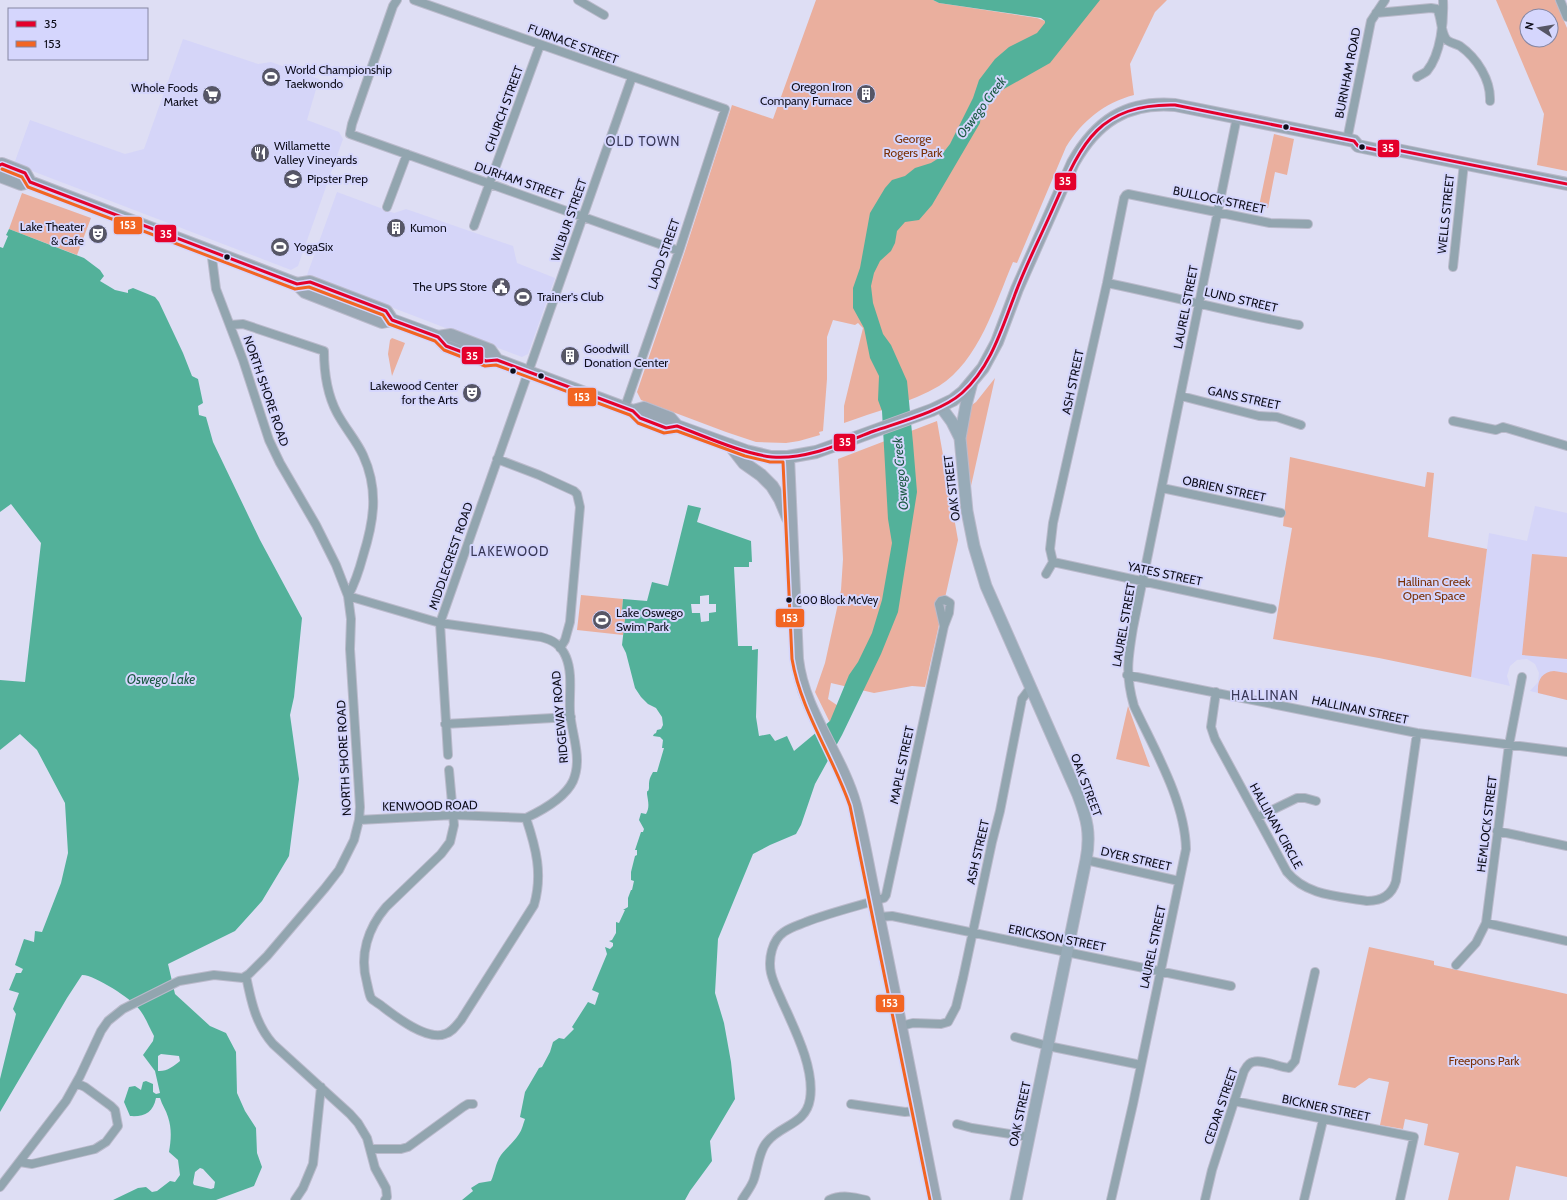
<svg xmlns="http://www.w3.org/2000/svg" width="1567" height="1200" font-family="Cabin,sans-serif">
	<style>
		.built { fill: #d5d5f8 }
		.green { fill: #eaaf9e; fill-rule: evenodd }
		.water { fill: #53b19a; fill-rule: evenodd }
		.pier { fill: #dedef4 }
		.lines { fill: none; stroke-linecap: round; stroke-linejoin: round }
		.street-casing { stroke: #babacb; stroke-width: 10 }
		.secondary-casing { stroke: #babacb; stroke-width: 13 }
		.primary-casing { stroke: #babacb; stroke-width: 14 }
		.street { stroke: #92a5af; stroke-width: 8 }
		.secondary { stroke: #98abb8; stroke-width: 11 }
		.primary { stroke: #99a7b4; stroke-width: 12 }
		.bus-1-casing { stroke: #d5d6fd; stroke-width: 6 }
		.bus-2-casing { stroke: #d5d6fd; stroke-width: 6 }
		.bus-1 { stroke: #e4002b; stroke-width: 3 }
		.bus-2 { stroke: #f26522; stroke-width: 3 }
		.bus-dot { fill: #0d0d1a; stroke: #d5d6fd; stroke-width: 1.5 }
		.labels { text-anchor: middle; stroke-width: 4; stroke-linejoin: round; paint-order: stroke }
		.bus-label { font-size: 11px; fill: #0d0d1a; stroke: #d5d6fd; text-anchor: start }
		.street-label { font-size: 12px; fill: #0d0d1a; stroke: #d5d6fd }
		.poi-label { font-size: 12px; fill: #0d0d1a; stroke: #d5d6fd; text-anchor: start }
		.park-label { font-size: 12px; fill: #7a3006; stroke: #d5d6fd }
		.water-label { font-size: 13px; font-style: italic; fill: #1a5942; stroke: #d5d6fd }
		.neighbourhood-label { font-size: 13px; letter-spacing: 1px; fill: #383756; stroke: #d5d6fd }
		.line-badge { stroke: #d5d6fd; stroke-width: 1.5 }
		.badge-label { font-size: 11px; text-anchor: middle; font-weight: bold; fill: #fff }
	</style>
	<rect width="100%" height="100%" fill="#dedef4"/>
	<path class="built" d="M183 39 258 64 271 62 319 79 307 120 339 132 343 139 298 266 291 270 14 164 30 120 125 154 144 149Z
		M337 192 394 213 406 209 513 246 517 263 555 278 528 354 522 357 307 275Z
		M1535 506 1567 513V700L1530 691 1538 682 1539 673 1535 664 1527 659 1517 660 1510 666 1507 676 1510 686 1471 677 1489 533 1527 541Z"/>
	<path class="green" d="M816 0H933L939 3 1037 18 1045 21 1096 0H1167L1155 12 1130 64 1134 95C1104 103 1082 121 1066 147L1017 263 1013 262C995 304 979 361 939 386 912 402 874 412 844 423V406L863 328 858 323 855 325 833 320 827 337V379L823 431 819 432 820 435 799 441 786 443 756 442 726 432 641 400 637 392 685 251 732 105 773 119Z
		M1496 0H1555L1567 28V171L1537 165 1544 114ZM1527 16H1551V40H1527Z
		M1274 134 1294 139 1287 175 1275 172 1268 208 1259 206Z
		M22 193 91 218 77 255 9 229Z
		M392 338 405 343 392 376 388 354 390 340Z
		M995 378 971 486 964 437 969 407 976 402Z
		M937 421 958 540 925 687 912 686 874 693 831 683 828 699 844 710 834 731 815 692 825 663 841 590 843 559 838 459Z
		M1290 457 1425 487 1427 472 1434 473 1428 537 1487 549 1471 677 1379 658 1273 639 1292 528 1283 526Z
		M1532 554 1567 557V659L1522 655Z
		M581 595 623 599 622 609 626 610 623 635 577 630Z
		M1554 671 1567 673V700L1538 693C1537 680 1542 672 1554 671Z
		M1128 706 1150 767 1116 759Z
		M1369 947 1434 961V965L1567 994V1177L1516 1166 1509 1200H1448L1459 1153 1424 1145 1428 1124 1405 1119 1403 1129 1380 1125 1389 1082 1369 1078 1355 1088 1338 1085Z"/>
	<path class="water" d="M933 0H1100L1050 63 1002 90 981 113 980 123 932 205 919 220 905 222 897 231 895 243 891 251 880 261 874 273 871 286 873 303 883 334 891 345 907 381 913 443 917 492 898 612 881 654 842 735 815 784 801 825 796 834 770 845 753 854 718 939 715 993 724 1023 731 1062 735 1099 710 1141 712 1161 690 1191 685 1200H462L473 1191 471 1188 479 1183 491 1181C495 1173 495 1164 501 1155 506 1148 514 1142 519 1134 522 1130 523 1124 525 1119L520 1117 525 1092 539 1068 542 1067 550 1052 553 1042 559 1038 564 1039 574 1029 572 1027 588 1002 595 1005 599 993 592 990 607 954 605 947 610 949 613 946V943L609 941 612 940 616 933V922L619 923 625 910H623L628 907V898L631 890H632L634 881 631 880V872L635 856 637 855V850H635L641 832H643L644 829 639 820 641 813 646 814C650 807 648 801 647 794 647 788 648 794 649 788 649 781 649 779 653 772H657L664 748H662L663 740 660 737 653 736 654 734 656 733 657 730 661 729 663 725 662 717 656 708 648 704 641 697 635 688 626 653 622 645 626 610H622L623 599 647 601 652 582 668 586 688 505 701 508 697 522 751 541 752 562H749V567H734L738 646H752V650L758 649 756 717 759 736 770 734 775 741 787 736 794 751 830 721 849 675 858 662 872 633 882 600 892 543 888 519 882 411 878 400 879 376 870 358 864 328 853 308V288L860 268 870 213 885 188 892 180 905 176 915 168 931 163 939 158 950 144 973 98 979 80 995 59 1009 47 1037 33 1045 23V21L1041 18 939 3Z
		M9 229 84 258 100 270 104 276 100 281 115 290 128 293V290L133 288 155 297 159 302 183 353 192 376 198 379 203 403 198 406 199 415 206 417 213 442 260 540 302 618 294 697 290 715 299 779 289 856 262 901 235 931 168 964 175 994 210 1026 226 1033 236 1052 237 1093 245 1111 256 1128 257 1153 262 1167 254 1186 216 1200H113L138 1188 146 1187 152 1192 157 1191 170 1181 175 1182 180 1175 178 1160 169 1152C171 1140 172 1129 168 1117 166 1110 162 1105 160 1098H156C153 1113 144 1117 130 1116L124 1102 129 1087 135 1086 141 1090 143 1082 146 1081 153 1084V1092L156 1094 160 1093 155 1071 143 1055 153 1041 154 1036C149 1027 145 1016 139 1009 132 999 93 974 82 975L67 998 0 1112V1079L16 1014 13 1009 19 993 9 990 16 973H21L23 969 15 965 24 939 34 942 35 931 42 932 61 883 68 853 65 803 37 750 20 734 0 750V680L25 682 41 543 11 504 0 512V247L3 248 8 236 6 235ZM161 1054 179 1056 180 1061C174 1066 166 1072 158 1071V1056ZM200 1168 203 1169 215 1182 214 1188 211 1189 194 1185 193 1183 195 1172Z"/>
	<path class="pier" d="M709 595V604H716V612L709 613V621L701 622 700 613H692L691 604H700V596Z"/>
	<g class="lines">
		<g class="street-casing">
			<path id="street" d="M397 0 393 6 352 124 350 134 679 251
				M414 0 725 109 679 251 625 407
				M578 0 604 15
				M1560 0 1567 17
				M1376 13 1431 8 1437 9C1442 18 1440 30 1446 39 1449 43 1455 43 1460 46 1477 58 1491 80 1490 101
				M1417 77C1420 75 1425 73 1427 71 1441 54 1444 21 1443 0
				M1347 140 1371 21 1385 0
				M387 207 407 154
				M474 226 540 45
				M1453 267 1464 163
				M1107 283C1171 296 1234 313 1299 325
				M230 325 243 324 324 351C324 373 327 394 337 413 345 428 356 440 363 455 379 490 374 521 363 556 359 571 355 583 348 596L440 623 541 637C553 640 561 645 566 657 573 674 569 694 570 712 571 728 577 744 577 760 577 767 576 774 573 781 565 798 543 810 526 818
				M1181 396 1259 416 1277 417 1301 425
				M1453 421 1496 430 1503 427 1567 446
				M497 459 539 475 574 491 577 494 580 507 570 622 565 640 560 648
				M1162 488 1281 513
				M1053 562 1272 609
				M1046 574 1053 562 1050 549 1053 523 1107 283 1124 198 1126 195 1128 194 1270 223 1308 224
				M1127 675 1417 733 1567 752
				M1216 692 1211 727 1215 739 1287 872C1307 896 1338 896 1367 901 1382 901 1392 895 1396 881L1417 733
				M445 724 571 717
				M448 755 440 623 632 77
				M449 770 454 825 450 842 441 854 386 907C368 928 359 955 367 983 368 987 369 994 371 998 373 1001 380 1004 383 1007 396 1017 427 1041 445 1034 452 1032 456 1026 461 1020L534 905C543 874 536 848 526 818
				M1258 817 1297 798H1305L1316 801
				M359 820 453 815 526 818
				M1497 831 1567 846
				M1086 860 1179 881
				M879 917 892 916 1231 986
				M1486 923 1567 941
				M1456 965 1476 943 1486 923 1509 745 1522 677
				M246 976C251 1001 256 1025 273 1044L350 1114 358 1123 367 1138 375 1168 386 1188 387 1197 385 1200
				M901 1026 913 1023 941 1024 948 1022 956 1007 963 978 992 842 1000 811 1022 699 1031 687
				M1015 1037 1048 1046 1141 1065
				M1234 1101 1414 1137 1400 1200
				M851 1104 905 1112 917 1111
				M957 1124 972 1128 1029 1137
				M370 1149H401L408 1147 463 1107 468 1104H473
				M20 1162 32 1164 95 1149 106 1142 118 1126 115 1110 111 1106 85 1087 76 1083
				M0 1187 66 1101 80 1076 101 1031 108 1021 123 1009 179 981 214 975 243 978 249 974 267 956 325 888 339 870 354 840 359 820 360 807 350 649 351 619 348 596 336 565 316 525 280 463 269 440 243 360 216 289 211 250
				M295 1200 303 1188 313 1164 321 1087
				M742 1200C746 1193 752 1186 754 1179 758 1167 759 1151 767 1142 780 1125 806 1125 810 1099 815 1068 794 1028 782 1001 778 992 773 982 771 973 768 959 772 940 784 932 791 927 799 925 806 922 832 912 858 906 884 898L886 895 944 626 949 613 950 603 945 600 941 601 939 604 944 626
				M829 1200C841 1194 854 1197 866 1200
				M1111 1200 1133 1104 1186 849C1185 801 1154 749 1134 706 1125 675 1128 658 1133 628L1237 117
				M1205 1200 1212 1170 1244 1071C1246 1068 1248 1063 1253 1062 1262 1059 1279 1067 1289 1068L1295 1061 1315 972
				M1304 1200 1323 1120"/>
		</g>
		<g class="secondary-casing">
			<path id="secondary" d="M972 382 966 405 960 438 967 511 974 546 986 586 1078 795C1087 819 1091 834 1086 860L1016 1200
				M941 407 952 422 960 438"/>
		</g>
		<g class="primary-casing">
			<path id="primary" d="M0 165 2 164 25 173 30 182
				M0 176 21 184 30 182 297 284 305 292 382 322 392 320 438 337 451 335 490 350 497 360
				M297 284 310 282 352 298 386 311 392 320
				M438 337 446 346 486 361 497 360 633 411 640 418 657 424 666 428 677 426 746 451 771 457H788L816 452 841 443 932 410 953 400 963 392 983 368 997 342 1017 289 1073 163C1096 122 1126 101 1175 105L1354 141 1358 146 1363 147 1382 151 1387 148 1567 184
				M633 411 644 408 670 418 677 426
				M730 445 744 463 761 475 772 486 780 499 788 518
				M788 457 797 659C803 712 841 754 855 805 863 836 868 868 875 900 896 1000 915 1100 935 1200"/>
		</g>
		<use href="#street" class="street"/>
		<use href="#secondary" class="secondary"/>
		<use href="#primary" class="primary"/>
		<g class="bus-1-casing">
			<path id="bus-1" d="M0 165 2 164 25 173 30 182 297 284 310 282 386 311 392 320 438 337 446 346 486 361 497 360 633 411 640 418 666 428 677 426C704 436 744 454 772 457 807 460 842 443 874 431 900 422 942 411 962 393 990 368 1001 331 1014 297 1024 269 1038 242 1050 215 1079 151 1093 103 1175 105L1354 141 1358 146 1382 151 1387 148 1567 184"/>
		</g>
		<g class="bus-2-casing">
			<path id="bus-2" d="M2 169 22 177 28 187 295 289 309 287 383 315 389 324 435 341 444 350 485 366 496 365 630 415 638 423 664 433 677 431 745 456 770 462H783L792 659C801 712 833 756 850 806L930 1200"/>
		</g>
		<use href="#bus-1" class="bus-1"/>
		<use href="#bus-2" class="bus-2"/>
	</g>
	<defs>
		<g id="stadium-disc" transform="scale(1)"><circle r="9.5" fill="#565666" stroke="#d5d6fd"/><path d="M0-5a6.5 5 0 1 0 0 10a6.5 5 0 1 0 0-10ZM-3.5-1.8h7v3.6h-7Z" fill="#fff"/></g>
		<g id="building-disc" transform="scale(1)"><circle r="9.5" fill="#565666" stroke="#d5d6fd"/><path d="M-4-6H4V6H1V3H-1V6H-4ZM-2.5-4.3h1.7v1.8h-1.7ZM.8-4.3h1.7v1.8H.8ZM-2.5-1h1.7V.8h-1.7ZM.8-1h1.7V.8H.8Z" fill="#fff"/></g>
		<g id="supermarket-disc" transform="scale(1)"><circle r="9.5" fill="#565666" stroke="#d5d6fd"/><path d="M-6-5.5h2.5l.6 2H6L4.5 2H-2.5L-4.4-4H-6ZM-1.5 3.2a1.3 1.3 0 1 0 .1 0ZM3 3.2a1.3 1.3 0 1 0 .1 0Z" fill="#fff"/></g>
		<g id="restaurant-disc" transform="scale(1)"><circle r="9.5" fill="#565666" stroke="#d5d6fd"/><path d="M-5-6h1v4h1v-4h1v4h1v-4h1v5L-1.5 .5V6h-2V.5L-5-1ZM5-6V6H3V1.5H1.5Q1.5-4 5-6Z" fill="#fff"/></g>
		<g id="school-disc" transform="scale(1)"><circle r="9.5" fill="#565666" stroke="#d5d6fd"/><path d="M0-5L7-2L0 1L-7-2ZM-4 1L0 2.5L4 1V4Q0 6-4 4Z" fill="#fff"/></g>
		<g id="theatre-disc" transform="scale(1)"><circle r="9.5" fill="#565666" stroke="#d5d6fd"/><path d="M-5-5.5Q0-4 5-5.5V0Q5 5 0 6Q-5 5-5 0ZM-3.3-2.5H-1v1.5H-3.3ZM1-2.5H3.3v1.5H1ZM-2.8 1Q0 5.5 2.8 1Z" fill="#fff"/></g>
		<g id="civic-disc" transform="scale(1)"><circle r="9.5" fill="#565666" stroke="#d5d6fd"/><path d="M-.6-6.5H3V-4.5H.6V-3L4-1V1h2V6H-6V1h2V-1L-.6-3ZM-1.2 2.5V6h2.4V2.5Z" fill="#fff"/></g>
	</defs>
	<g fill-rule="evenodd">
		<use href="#stadium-disc" x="271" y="77"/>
		<use href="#building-disc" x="866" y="94"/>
		<use href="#supermarket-disc" x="212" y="95"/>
		<use href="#restaurant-disc" x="260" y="153"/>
		<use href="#school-disc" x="293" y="179"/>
		<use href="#building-disc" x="396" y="228"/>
		<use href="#theatre-disc" x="98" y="234"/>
		<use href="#stadium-disc" x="280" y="247"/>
		<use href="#civic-disc" x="501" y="287"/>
		<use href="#stadium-disc" x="523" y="297"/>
		<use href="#building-disc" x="570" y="356"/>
		<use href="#theatre-disc" x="472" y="393"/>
		<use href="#stadium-disc" x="602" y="620"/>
	</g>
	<g class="bus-dot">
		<circle cx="1286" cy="127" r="3.5"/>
		<circle cx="1362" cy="147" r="3.5"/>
		<circle cx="227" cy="257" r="3.5"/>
		<circle cx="513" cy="371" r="3.5"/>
		<circle cx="541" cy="376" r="3.5"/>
		<circle cx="789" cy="600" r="3.5"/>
	</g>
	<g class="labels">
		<g class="bus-label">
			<text x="796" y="604">600 Block McVey</text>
		</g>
		<g class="street-label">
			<text transform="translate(573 44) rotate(20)" y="4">FURNACE STREET</text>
			<text transform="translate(1348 73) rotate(-79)" y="4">BURNHAM ROAD</text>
			<text transform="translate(504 109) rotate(-70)" y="4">CHURCH STREET</text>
			<text transform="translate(519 181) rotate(19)" y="4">DURHAM STREET</text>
			<text transform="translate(1219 200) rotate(12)" y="4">BULLOCK STREET</text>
			<text transform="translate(1446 214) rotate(-84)" y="4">WELLS STREET</text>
			<text transform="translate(569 220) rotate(-71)" y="4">WILBUR STREET</text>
			<text transform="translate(664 254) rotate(-71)" y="4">LADD STREET</text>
			<text transform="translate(1241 300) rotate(13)" y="4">LUND STREET</text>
			<text transform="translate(1186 307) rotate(-79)" y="4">LAUREL STREET</text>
			<text transform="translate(1073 382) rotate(-78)" y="4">ASH STREET</text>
			<text transform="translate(266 391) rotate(71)" y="4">NORTH SHORE ROAD</text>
			<text transform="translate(1244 398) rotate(12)" y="4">GANS STREET</text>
			<text transform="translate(952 488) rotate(-97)" y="4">OAK STREET</text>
			<text transform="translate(1224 489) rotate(12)" y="4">OBRIEN STREET</text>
			<text transform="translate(451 556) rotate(-71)" y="4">MIDDLECREST ROAD</text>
			<text transform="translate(1165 574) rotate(12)" y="4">YATES STREET</text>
			<text transform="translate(1124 625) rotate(-80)" y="4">LAUREL STREET</text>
			<text transform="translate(1360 710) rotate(12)" y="4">HALLINAN STREET</text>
			<text transform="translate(560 717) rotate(-95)" y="4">RIDGEWAY ROAD</text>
			<text transform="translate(344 758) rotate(-93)" y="4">NORTH SHORE ROAD</text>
			<text transform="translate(902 765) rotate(-78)" y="4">MAPLE STREET</text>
			<text transform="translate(1086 785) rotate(69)" y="4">OAK STREET</text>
			<text transform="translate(430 806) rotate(-1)" y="4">KENWOOD ROAD</text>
			<text transform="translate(1487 824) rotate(-83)" y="4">HEMLOCK STREET</text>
			<text transform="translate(1276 826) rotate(61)" y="4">HALLINAN CIRCLE</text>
			<text transform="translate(978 852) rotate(-77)" y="4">ASH STREET</text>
			<text transform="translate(1136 859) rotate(13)" y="4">DYER STREET</text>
			<text transform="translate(1057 938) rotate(11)" y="4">ERICKSON STREET</text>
			<text transform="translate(1153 947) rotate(-78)" y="4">LAUREL STREET</text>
			<text transform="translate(1221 1106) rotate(-71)" y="4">CEDAR STREET</text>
			<text transform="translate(1326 1108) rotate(12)" y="4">BICKNER STREET</text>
			<text transform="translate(1020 1114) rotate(-78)" y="4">OAK STREET</text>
		</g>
		<g class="poi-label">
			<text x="285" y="74">World Championship<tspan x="285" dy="14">Taekwondo</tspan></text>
			<text x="852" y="91" text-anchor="end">Oregon Iron<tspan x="852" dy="14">Company Furnace</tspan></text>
			<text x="198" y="92" text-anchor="end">Whole Foods<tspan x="198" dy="14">Market</tspan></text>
			<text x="274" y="150">Willamette<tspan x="274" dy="14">Valley Vineyards</tspan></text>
			<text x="307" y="183">Pipster Prep</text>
			<text x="84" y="231" text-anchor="end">Lake Theater<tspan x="84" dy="14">&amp; Cafe</tspan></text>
			<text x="410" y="232">Kumon</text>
			<text x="294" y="251">YogaSix</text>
			<text x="487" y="291" text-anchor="end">The UPS Store</text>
			<text x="537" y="301">Trainer's Club</text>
			<text x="584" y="353">Goodwill<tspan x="584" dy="14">Donation Center</tspan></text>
			<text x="458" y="390" text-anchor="end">Lakewood Center<tspan x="458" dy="14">for the Arts</tspan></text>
			<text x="616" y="617">Lake Oswego<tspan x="616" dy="14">Swim Park</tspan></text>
		</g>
		<g class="park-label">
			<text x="913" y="143">George<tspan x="913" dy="14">Rogers Park</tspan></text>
			<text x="1434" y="586">Hallinan Creek<tspan x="1434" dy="14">Open Space</tspan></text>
			<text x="1484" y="1065">Freepons Park</text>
		</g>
		<g class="water-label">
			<text transform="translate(981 107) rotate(-53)" y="5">Oswego Creek</text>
			<text transform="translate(900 474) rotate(-95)" y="5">Oswego Creek</text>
			<text x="161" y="684">Oswego Lake</text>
		</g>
		<g class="neighbourhood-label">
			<text x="643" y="146">OLD TOWN</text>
			<text x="510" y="556">LAKEWOOD</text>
			<text x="1265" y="700">HALLINAN</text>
		</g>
	</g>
	<g class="line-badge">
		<rect x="1377" y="139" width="23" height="19" rx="4" fill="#e4002b"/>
		<rect x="1054" y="172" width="23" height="19" rx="4" fill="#e4002b"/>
		<rect x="113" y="216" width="30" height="19" rx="4" fill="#f26522"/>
		<rect x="154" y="224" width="23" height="19" rx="4" fill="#e4002b"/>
		<rect x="461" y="346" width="23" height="19" rx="4" fill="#e4002b"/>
		<rect x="567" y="387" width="30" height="20" rx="4" fill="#f26522"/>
		<rect x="833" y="433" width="23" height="19" rx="4" fill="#e4002b"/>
		<rect x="775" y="608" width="30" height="20" rx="4" fill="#f26522"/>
		<rect x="875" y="994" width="30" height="19" rx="4" fill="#f26522"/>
	</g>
	<g class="badge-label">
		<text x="1388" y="152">35</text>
		<text x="1065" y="185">35</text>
		<text x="128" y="229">153</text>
		<text x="166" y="238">35</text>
		<text x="472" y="360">35</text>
		<text x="582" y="401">153</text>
		<text x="845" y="446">35</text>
		<text x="790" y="622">153</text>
		<text x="890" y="1007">153</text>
	</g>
	<rect x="8" y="8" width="140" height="52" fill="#d5d6fd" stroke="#8586a2"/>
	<rect x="16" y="21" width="20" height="6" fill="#e4002b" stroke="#8586a2"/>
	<text x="44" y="28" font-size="12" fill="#0d0d1a">35</text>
	<rect x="16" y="41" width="20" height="6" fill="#f26522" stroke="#8586a2"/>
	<text x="44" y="48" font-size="12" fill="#0d0d1a">153</text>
	<g transform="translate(1539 28) rotate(282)"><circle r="19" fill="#d5d6fd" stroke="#8586a2"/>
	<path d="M0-3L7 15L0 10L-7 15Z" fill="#565666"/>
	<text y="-6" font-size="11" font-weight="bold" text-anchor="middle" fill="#0d0d1a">N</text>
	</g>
</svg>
